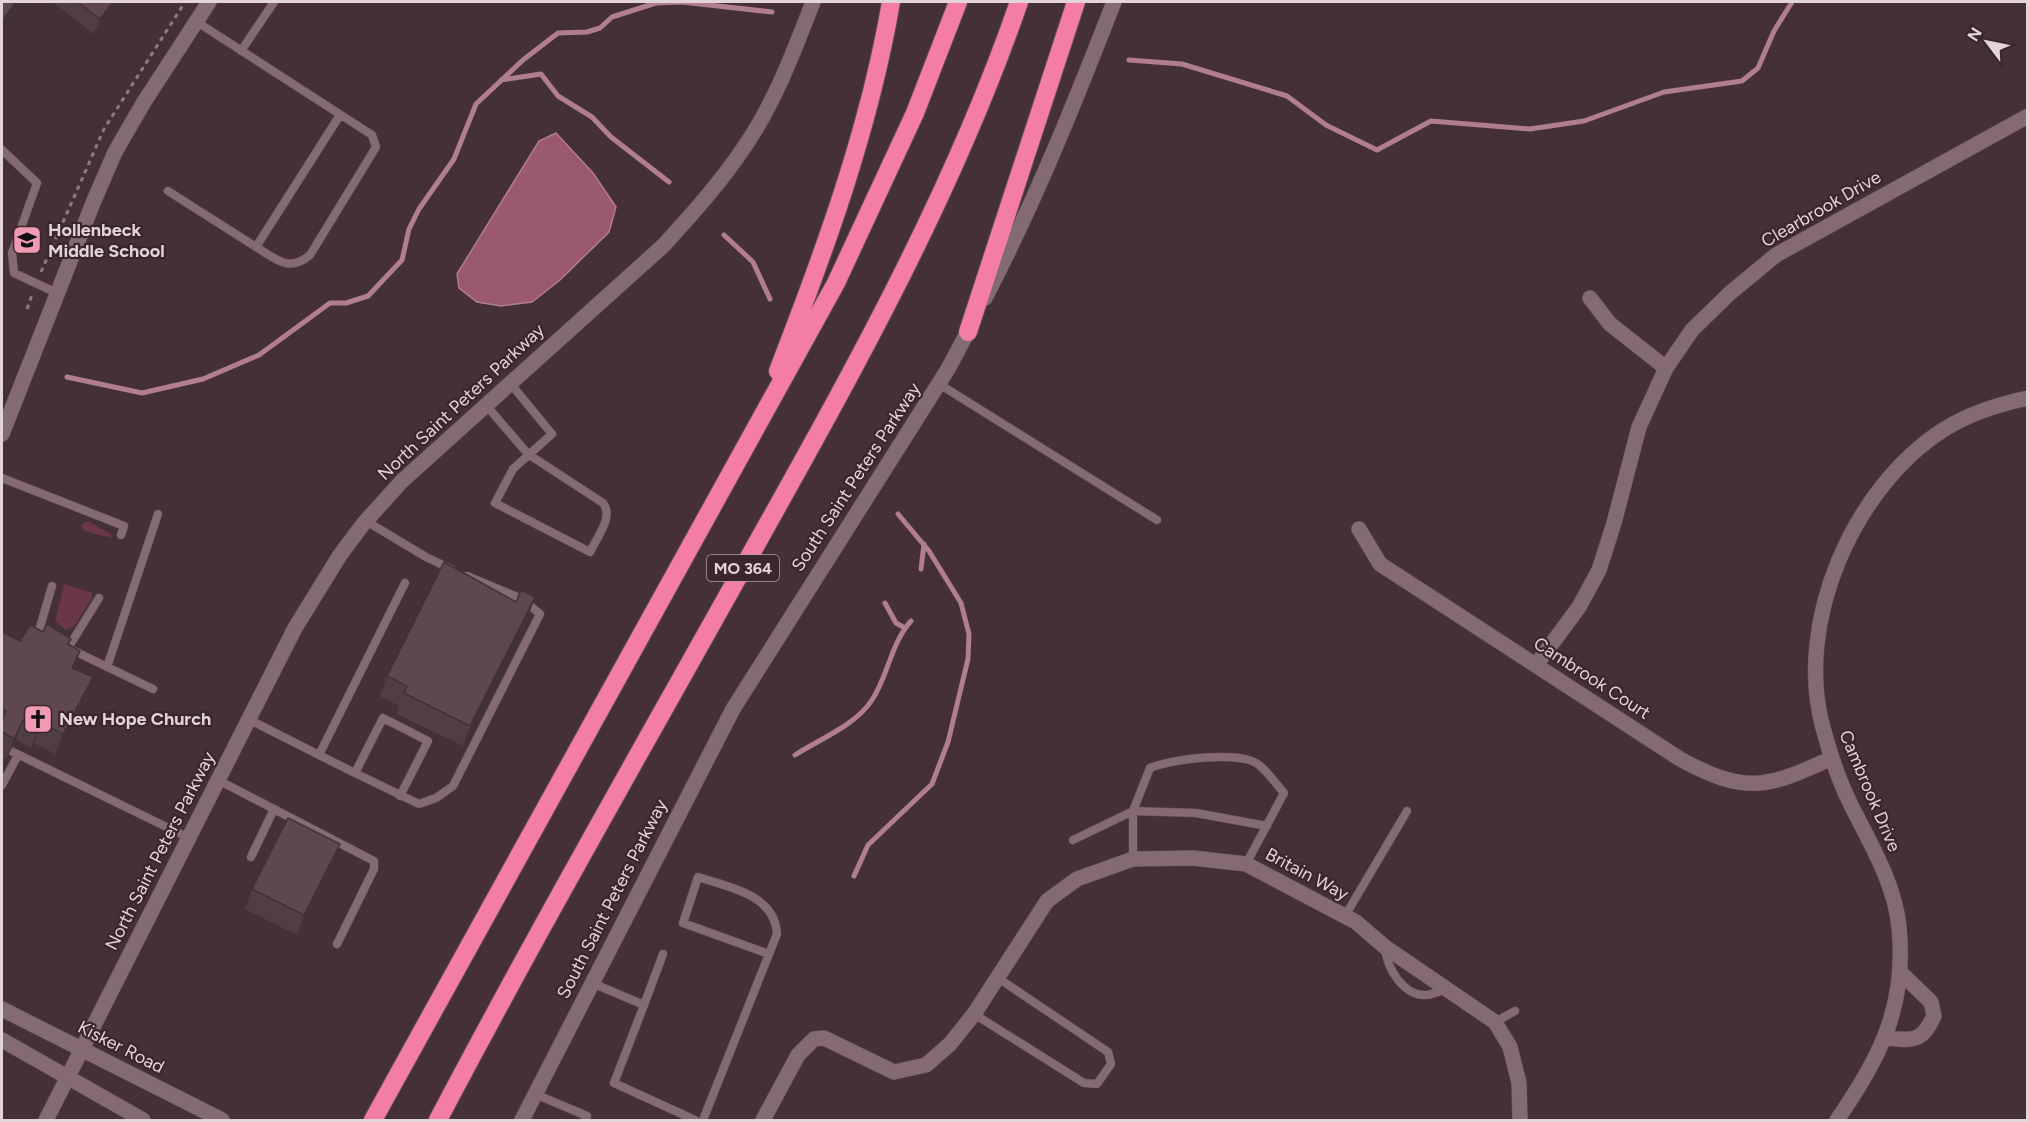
<svg xmlns="http://www.w3.org/2000/svg" width="2029" height="1122" font-family="Figtree,sans-serif">
	<style>
		.green { fill: #693747 }
		.water { fill: #9a596c; stroke: #b07e8c; stroke-width: 1.5 }
		.lines { fill: none; stroke-linecap: round; stroke-linejoin: round }
		.stream { stroke: #b07e8c; stroke-width: 5 }
		.service-casing { stroke: #5e4d51; stroke-width: 9 }
		.minor-casing { stroke: #5e4d51; stroke-width: 16 }
		.secondary-casing { stroke: #5e4d51; stroke-width: 16 }
		.motorway-casing { stroke: #5e4d51; stroke-width: 20 }
		.path { stroke: #8d7b7f; stroke-width: 3; stroke-dasharray: 4.5 4.5; stroke-linecap: butt }
		.service { stroke: #836b71; stroke-width: 8 }
		.minor { stroke: #836b71; stroke-width: 15 }
		.secondary { stroke: #836b71; stroke-width: 15 }
		.motorway { stroke: #f47da4; stroke-width: 18 }
		.wall { fill: #513e43 }
		.shaded-wall { fill: #423237 }
		.building { fill: #5e484e; stroke: #423237; stroke-width: 1.5 }
		.labels { text-anchor: middle; stroke-width: 4.5; stroke-linejoin: round; paint-order: stroke }
		.shield { fill: #3a262c; stroke: #b0a0a4; stroke-width: 1.5 }
		.shield-label { font-size: 16px; font-weight: bold; fill: #e2d4d7 }
		.street-label { font-size: 18px; fill: #e2d4d7; stroke: #3a262c }
		.poi-label { font-size: 18px; font-weight: bold; fill: #e2d4d7; stroke: #3a262c; text-anchor: start }
	</style>
	<rect width="100%" height="100%" fill="#453036"/>
	<path class="green" d="M88 521 111 534 112 538 84 531 81 525Z
		M64 584 92 593V598L74 627 66 630 55 621Z"/>
	<path class="water" d="M556 133 593 173 616 207 609 232 560 280 532 302 501 306 477 302 459 288 457 274 539 141Z"/>
	<g class="lines">
		<path class="stream" d="M1129 60 1182 64 1287 96 1326 125 1377 150 1431 121 1530 129 1584 121 1664 92 1742 81 1758 68 1774 31 1792 2
			M501 80 541 74 558 96 592 117 611 137 669 182
			M724 235 753 262 770 299
			M67 377 142 393 203 379 259 355 330 303H346L368 296 402 260 409 229 419 209 454 159 476 104 523 60 558 33 587 32 600 28 612 17 656 3 682 2 772 12
			M921 569 924 544
			M885 603 896 623 905 628
			M795 755C820 739 856 725 872 700 888 676 891 643 911 621
			M854 876 868 845 932 784 948 742 968 659 969 634 961 603 929 551 898 514"/>
		<g class="service-casing">
			<path id="service" d="M197 22 372 135 376 147 310 255C289 273 276 259 256 247L340 115
				M241 51 274 2
				M2 150 37 183 12 253 14 273 57 293
				M168 191 256 247
				M939 384 1157 520
				M485 404 528 454 603 503C614 517 597 537 590 552L495 503 513 469 552 434 510 383
				M2 478 124 526 121 535
				M366 521 426 557 451 569
				M43 636 38 634 52 586
				M68 648 99 598
				M70 649 153 689
				M107 667 158 514
				M248 719 319 755 405 583
				M9 750 189 838
				M319 755 355 773 383 718 428 741 400 796
				M355 773 419 804 436 798 453 786 540 614 522 599 467 576
				M218 780 374 861V869L337 944
				M2 785 18 755
				M1073 840 1133 811 1196 813 1267 826
				M251 857 274 809
				M1133 859V811L1150 768C1171 759 1241 750 1259 765 1268 772 1276 784 1284 793L1246 864
				M1345 916 1407 811
				M1385 948C1387 968 1403 996 1426 995 1432 995 1439 991 1445 990
				M592 983 644 1005 614 1083 695 1120
				M644 1005 663 954
				M974 1014 1084 1083 1097 1084 1111 1064 1108 1052 998 978
				M1495 1022 1515 1011
				M535 1094 587 1116 585 1120
				M703 1120 777 934C775 894 728 887 698 877L683 923 769 954"/>
		</g>
		<g class="minor-casing">
			<path id="minor" d="M1590 298 1610 324 1666 368
				M1359 529 1380 564 1680 759C1746 795 1767 788 1832 758
				M1536 665 1579 607 1599 570 1614 523 1639 427 1666 368 1692 330 1730 293 1776 255 2028 116
				M1886 1038C1914 1041 1922 1042 1934 1016L1931 1002 1901 973
				M763 1120 798 1055 814 1039 824 1038 894 1072 926 1065 950 1044 974 1014 1047 901 1077 879 1133 859 1193 858 1246 864 1356 922 1385 947 1495 1022 1510 1047 1519 1083 1520 1120
				M1837 1120C1880 1058 1907 1006 1899 927 1895 884 1870 843 1851 805 1839 781 1830 754 1823 728 1794 623 1853 488 1943 430 1968 414 1999 404 2028 398"/>
		</g>
		<g class="secondary-casing">
			<path id="secondary" d="M985 298C1035 202 1075 102 1114 2
				M2 434 93 203 115 152 144 102 209 2
				M2 1009 222 1120
				M2 1040 143 1120
				M46 1120 295 628 340 555 364 523 402 481 664 245C693 213 721 182 745 146 775 102 794 51 813 2
				M522 1120 733 709 948 369 973 322"/>
		</g>
		<g class="motorway-casing">
			<path id="motorway" d="M968 332 1076 2
				M778 371C825 250 869 130 891 2
				M373 1120 836 283 915 113 958 2
				M438 1120C540 926 650 735 757 543 855 368 953 193 1019 2"/>
		</g>
		<path class="path" d="M41 272 104 129 185 2
			M27 309 32 295"/>
		<use href="#service" class="service"/>
		<use href="#minor" class="minor"/>
		<use href="#secondary" class="secondary"/>
		<use href="#motorway" class="motorway"/>
	</g>
	<path class="wall" d="M52 2H119L94 34Z
		M535 597 528 617 463 746 397 714 399 706 380 696 387 676 516 602Z
		M2 632 20 641 69 645 80 651 73 668 85 698 55 754 34 743 31 748 16 740 6 759 2 757Z
		M340 844 332 864 297 935 245 909 252 889Z"/>
	<path class="shaded-wall" d="M16 2H23L2 29V21Z
		M113 2H119L94 34 100 19Z
		M535 597 528 617 463 746 470 726Z
		M93 677 85 698 55 754 63 734Z
		M23 720 16 740 6 759 14 739Z
		M41 723 34 743 31 748 38 728Z
		M340 844 332 864 297 935 304 915Z"/>
	<path class="building" d="M2 2H16L2 21Z
		M78 2H113L100 19Z
		M444 562 516 602 521 590 535 597 470 726 404 693 407 686 387 676Z
		M47 624 71 639 68 644 80 651 72 668 93 677 63 734 41 723 38 728 23 720 14 739 2 732V720L6 711 2 709V632L20 641 30 625 43 632Z
		M288 818 340 844 304 915 252 889Z"/>
	<defs>
		<g id="school-square" transform="scale(1.5)"><rect x="-9" y="-9" width="18" height="18" rx="4" fill="#f19ab3" stroke="#3a262c"/><path d="M0-5L7-2L0 1L-7-2ZM-4 1L0 2.5L4 1V4Q0 6-4 4Z" fill="#111"/></g>
		<g id="church-square" transform="scale(1.5)"><rect x="-9" y="-9" width="18" height="18" rx="4" fill="#f19ab3" stroke="#3a262c"/><path d="M-1.2-6h2.4v3.5h3.3v2.4h-3.3V6h-2.4V-.1h-3.3v-2.4h3.3Z" fill="#111"/></g>
	</defs>
	<g fill-rule="evenodd">
		<use href="#school-square" x="27" y="240"/>
		<use href="#church-square" x="38" y="719"/>
	</g>
	<g class="labels">
		<rect class="shield" x="707" y="555" width="72" height="26" rx="4.5"/>
		<g class="shield-label">
			<text x="743" y="574">MO 364</text>
		</g>
		<g class="street-label">
			<text transform="translate(1821 209) rotate(-30)" y="6">Clearbrook Drive</text>
			<text transform="translate(461 402) rotate(-43)" y="6">North Saint Peters Parkway</text>
			<text transform="translate(856 477) rotate(-57)" y="6">South Saint Peters Parkway</text>
			<text transform="translate(1592 678) rotate(33)" y="6">Cambrook Court</text>
			<text transform="translate(1870 791) rotate(67)" y="6">Cambrook Drive</text>
			<text transform="translate(160 851) rotate(-63)" y="6">North Saint Peters Parkway</text>
			<text transform="translate(1307 874) rotate(28)" y="6">Britain Way</text>
			<text transform="translate(612 899) rotate(-63)" y="6">South Saint Peters Parkway</text>
			<text transform="translate(121 1047) rotate(27)" y="6">Kisker Road</text>
		</g>
		<g class="poi-label">
			<text x="48" y="236">Hollenbeck<tspan x="48" dy="21">Middle School</tspan></text>
			<text x="59" y="725">New Hope Church</text>
		</g>
	</g>
	<rect width="2029" height="1122" fill="none" stroke="#e2d4d7" stroke-width="6"/>
	<g transform="translate(1987 42) rotate(302)" stroke="#3a262c" stroke-width="4.5" paint-order="stroke">
	<path d="M0-4.5L10 22L0 15L-10 22Z" fill="#e2d4d7"/>
	<text y="-9" font-size="16" font-weight="bold" text-anchor="middle" fill="#e2d4d7">N</text>
	</g>
</svg>
